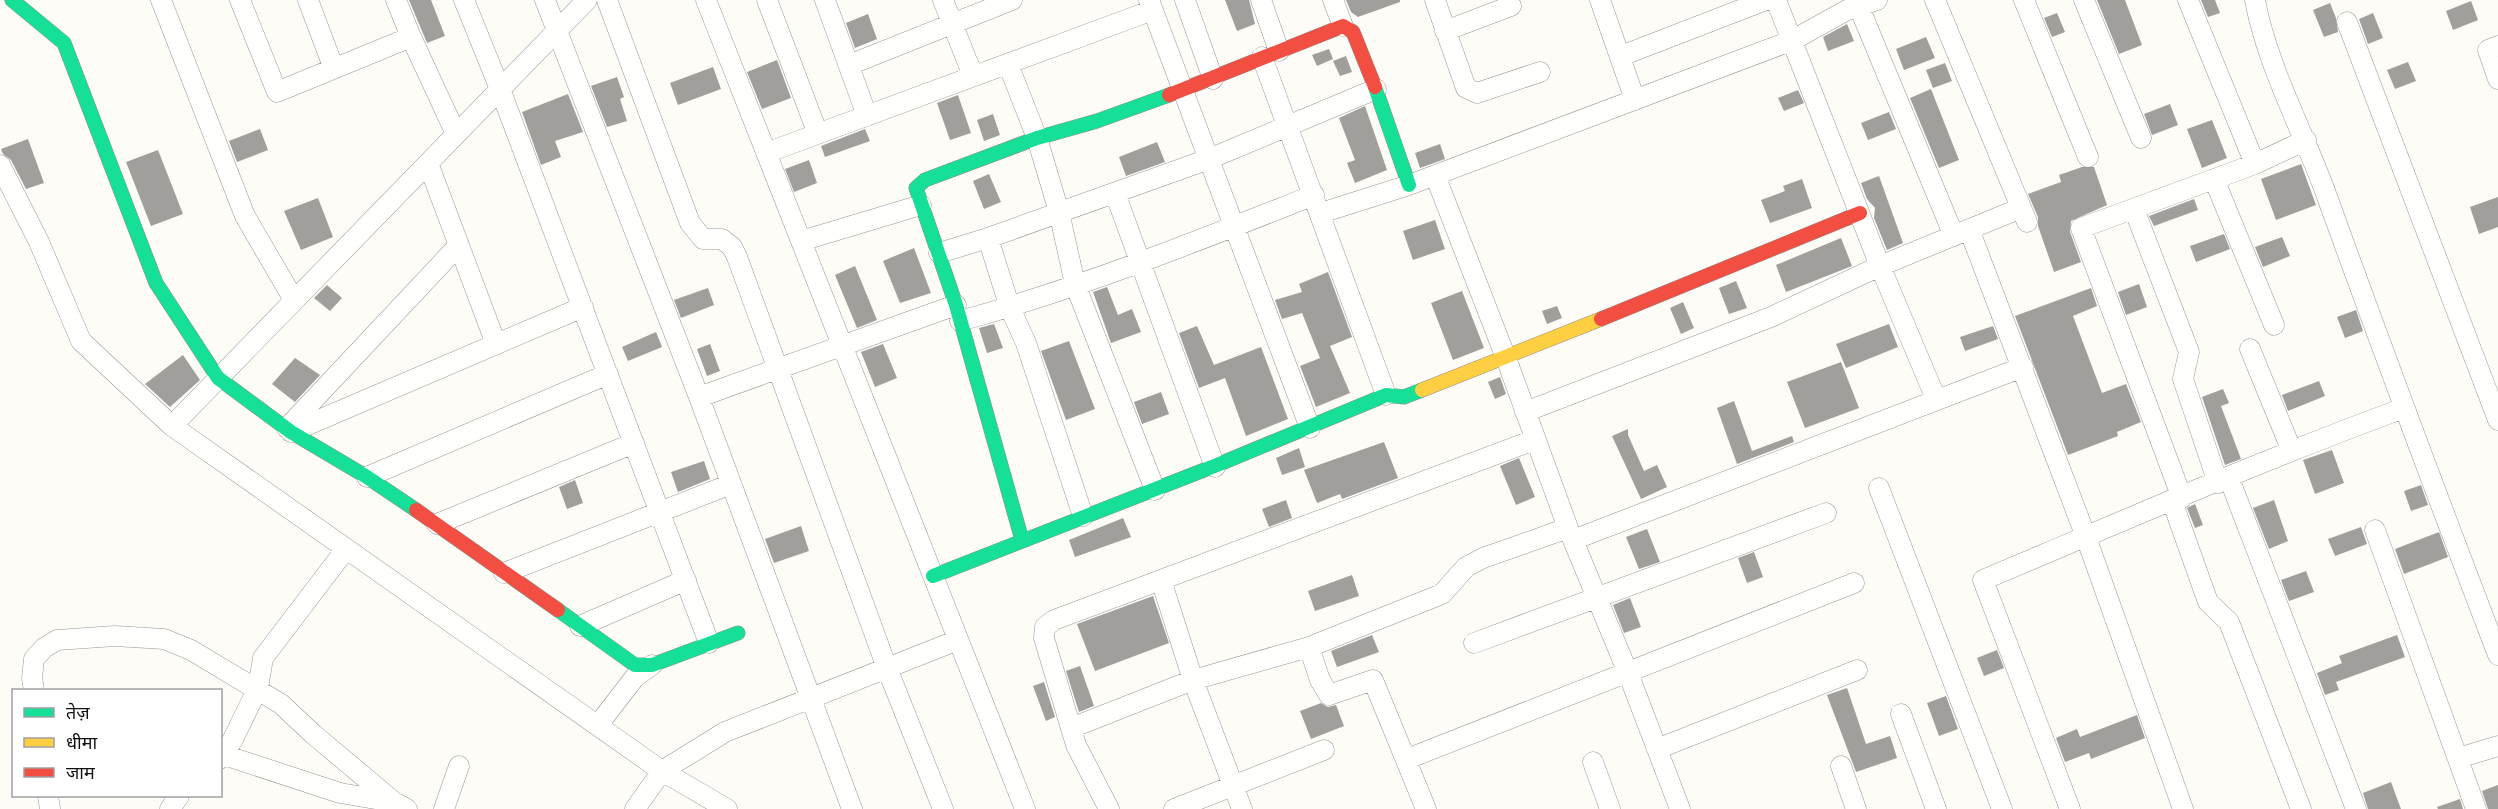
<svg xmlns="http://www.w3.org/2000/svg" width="2498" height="809" font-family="'Libre Baskerville','Noto Sans Devanagari',serif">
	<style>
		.building { fill: #a19f9c }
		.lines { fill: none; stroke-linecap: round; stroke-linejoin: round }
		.street-casing { stroke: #979795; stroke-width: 21 }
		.fast-casing { stroke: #8e8d8b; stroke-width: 15 }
		.slow-casing { stroke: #8e8d8b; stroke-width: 15 }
		.jam-casing { stroke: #8e8d8b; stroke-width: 15 }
		.street { stroke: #fffffe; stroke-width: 20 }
		.fast { stroke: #16e098; stroke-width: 14 }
		.slow { stroke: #ffcf43; stroke-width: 14 }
		.jam { stroke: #f24e42; stroke-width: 14 }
	</style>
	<rect width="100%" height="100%" fill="#fdfcf7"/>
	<path class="building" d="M409 0H431L445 36 427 43Z
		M1225 0H1249L1255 24 1237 31Z
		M1346 0H1400V2L1358 17 1351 12Z
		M2097 0H2125L2142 45 2119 54Z
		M2201 0H2215L2220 13 2208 17Z
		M2471 1 2478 20 2453 30 2446 11Z
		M2330 3 2336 18 2338 32 2324 37 2313 10Z
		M2057 13 2065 32 2052 37 2044 18Z
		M2373 13 2383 38 2368 44 2359 19Z
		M868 14 877 39 855 48 846 23Z
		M1847 24 1854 41 1828 51 1823 37Z
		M1926 37 1935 58 1904 70 1896 49Z
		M1329 49 1333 59 1317 66 1312 55Z
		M1346 56 1352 72 1340 76 1333 61Z
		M777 60 791 98 762 109 747 72Z
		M2408 62 2416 81 2395 89 2387 70Z
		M1945 63 1952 81 1933 88 1926 70Z
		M713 67 721 89 678 105 670 83Z
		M617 77 624 97 620 99 627 121 607 127 591 86Z
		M1931 89 1959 160 1939 168 1910 98Z
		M1798 90 1804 103 1784 111 1778 98Z
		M568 94 583 132 555 141 561 157 541 165 522 112Z
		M958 95 971 133 950 140 937 103Z
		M2170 104 2178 125 2152 135 2144 114Z
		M1365 106 1387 170 1355 183 1347 163 1355 160 1339 118Z
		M1889 112 1896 129 1868 140 1861 123Z
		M993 114 1000 135 984 141 977 120Z
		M2212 120 2227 158 2202 168 2187 129Z
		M260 129 268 150 237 162 229 141Z
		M865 129 870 141 825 157 821 146Z
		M28 139 44 183 26 189 11 160 3 154 1 149Z
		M1157 142 1165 162 1126 176 1119 157Z
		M1440 144 1445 159 1420 168 1415 153Z
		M158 150 183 214 151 226 126 162Z
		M809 160 817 183 794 192 785 169Z
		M2301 164 2316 205 2276 220 2261 179Z
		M2082 167H2094L2107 205 2071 221 2070 232 2081 262 2054 272 2038 226V217L2028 194 2061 182 2059 175Z
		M989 174 1001 202 984 209 973 181Z
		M1879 176 1903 243 1887 250 1874 218 1875 208 1867 199 1861 183Z
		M1802 179 1812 208 1770 223 1761 200 1785 191 1783 186Z
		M2498 197V227L2479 234 2470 207Z
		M318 198 333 237 301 250 284 211Z
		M2194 199 2198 210 2154 226 2149 216Z
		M1435 220 1445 249 1413 260 1403 231Z
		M2224 234 2230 249 2196 262 2190 246Z
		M2282 237 2290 256 2263 267 2255 247Z
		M1841 238 1852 266 1786 292 1776 265Z
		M914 248 931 293 900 303 883 261Z
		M855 266 877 320 857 328 835 275Z
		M1328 272 1352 337 1330 346 1350 393 1316 407 1300 366 1320 358 1302 313 1282 319 1275 300 1302 292 1299 284Z
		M1736 281 1747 308 1729 314 1719 288Z
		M2139 284 2147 307 2126 315 2118 292Z
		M327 285 342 298 330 311 314 298Z
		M1107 287 1118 315 1132 309 1141 332 1111 343 1093 292Z
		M708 288 714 305 681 318 674 300Z
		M2091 288 2097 306 2073 316 2102 393 2126 384 2141 422 2117 432 2118 436 2068 455 2015 316Z
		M1462 291 1484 348 1453 360 1431 303Z
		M1683 302 1694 328 1681 334 1670 308Z
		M1557 306 1562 318 1547 324 1542 311Z
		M2356 310 2363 331 2345 338 2337 317Z
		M994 324 1003 348 987 353 979 328Z
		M1889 324 1898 347 1846 368 1836 344Z
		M1197 326 1214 365 1261 347 1288 419 1246 436 1225 378 1199 388 1179 333Z
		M1993 326 1998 339 1965 351 1960 337Z
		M656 332 662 347 628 361 622 347Z
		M1069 341 1095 409 1066 420 1041 351Z
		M710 344 720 371 707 376 697 349Z
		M883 344 897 378 875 387 861 352Z
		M183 355 200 380 170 407 145 384Z
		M295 358 320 375 295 402 272 384Z
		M1841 362 1859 408 1805 428 1787 382Z
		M1500 377 1506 394 1495 399 1488 382Z
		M2319 381 2325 396 2288 411 2282 395Z
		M2223 389 2229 403 2221 406 2241 459 2225 465 2202 397Z
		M1161 392 1169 414 1142 424 1134 402Z
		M1734 401 1752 451 1792 436 1794 442 1737 464 1717 408Z
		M1628 429V435L1644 471 1657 465 1667 487 1641 499 1612 436Z
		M1384 442 1398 478 1342 499 1340 494 1317 503 1304 470Z
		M1299 448 1305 467 1282 475 1276 458Z
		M2332 450 2344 483 2315 494 2303 460Z
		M1519 458 1535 497 1516 505 1500 466Z
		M704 461 710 479 678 492 671 472Z
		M575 480 583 503 567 509 559 487Z
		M2421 485 2428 505 2411 511 2404 491Z
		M1286 500 1292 518 1269 527 1262 509Z
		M2274 500 2288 541 2269 549 2253 508Z
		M2195 504 2203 525 2195 528 2187 508Z
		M1123 518 1131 537 1075 557 1069 540Z
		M801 526 809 551 774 563 765 539Z
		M2361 527 2367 544 2335 556 2328 539Z
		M1647 529 1660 562 1639 569 1626 537Z
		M2439 532 2448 557 2404 574 2395 549Z
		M1754 552 1763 577 1747 583 1738 558Z
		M2306 571 2314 592 2289 601 2281 580Z
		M1352 575 1359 596 1315 611 1308 591Z
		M1153 596 1169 643 1095 671 1077 624Z
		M1630 598 1641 627 1624 633 1613 605Z
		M1372 635 1379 652 1337 667 1331 651Z
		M2397 635 2405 657 2336 682 2339 690 2325 695 2317 673 2342 663 2339 656Z
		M1997 650 2004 668 1984 676 1977 658Z
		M1080 666 1094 706 1079 712 1066 671Z
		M1044 682 1055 717 1046 721 1033 686Z
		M1847 688 1866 744 1890 736 1897 758 1856 772 1827 695Z
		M1946 696 1958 729 1939 736 1927 703Z
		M1321 703 1328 707 1336 705 1344 726 1311 739 1300 711Z
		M2137 715 2145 738 2091 759 2089 753 2065 762 2056 738 2077 729 2080 737Z
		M2391 782 2401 809H2368L2363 793Z
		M2498 785V809H2488L2482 791Z
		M2460 799 2463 809H2438L2437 807Z"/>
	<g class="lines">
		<g class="street-casing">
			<path id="street" d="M161 0 245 216 294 300
				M240 0 277 92 411 37
				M308 0 334 69
				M396 0 411 37 456 134
				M464 0 500 89 709 643
				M545 0 699 397 852 809
				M607 0 690 223 703 239H722L732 247 737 257 887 668 943 809
				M706 0 1025 809
				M767 0 818 134
				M825 0 867 116
				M943 0 973 76
				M1149 0 1310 428
				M1185 0 1213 79
				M1261 0 1279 51
				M1333 0 1343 26
				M1435 0 1466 88 1477 93 1540 72
				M1600 0 1635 100
				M1776 0 1880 266 1936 399
				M1935 0 2027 222
				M2024 0 2088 157
				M2084 0 2141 138
				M2188 0 2255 164
				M2255 0C2267 65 2302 129 2325 191 2381 346 2439 501 2498 655
				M1859 7 1954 236
				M2347 22 2498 420
				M1445 31 1511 6
				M2498 46 2488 50 2498 79
				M1621 56 1766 0
				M1262 57 1386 395
				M1008 64 1037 138 1059 212 1075 284 1155 490
				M849 65 1012 0
				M766 153 1153 10
				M428 163 496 344
				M0 165 39 242 81 341 172 426 662 771 727 809
				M1435 175 1506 358 1568 528 1628 673 1680 809
				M2214 179 2274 325
				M1115 193 1215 467
				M2134 209 2189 352 2183 379 2218 483
				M1321 213 1409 185 1793 40 1847 10 1877 0
				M1969 229 2086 537 2183 809
				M988 238 1010 308 1026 343 1083 516
				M801 241 921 205
				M939 253 988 238 1209 159 1376 89
				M960 321C1080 288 1198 241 1314 195
				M2250 349 2291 449
				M699 397 956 305
				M1525 412 1771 317 1880 266 2021 208
				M172 426 587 0
				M287 428 459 245
				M291 432 583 307
				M367 477 608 374
				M2229 478 2356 809
				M1879 488 2002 809
				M2182 498 2081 228 2255 164 2306 140
				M2172 501 2208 602 2229 622 2301 809
				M437 524 634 443
				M2375 530 2476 809
				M1573 540 2023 367
				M504 573 731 484
				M1161 580 1193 680 1242 809
				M580 626 686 580
				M1474 643 1826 513
				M1309 647 1320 680 1329 695 1373 680 1426 809
				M34 690 32 678 34 659 44 648 57 640 115 636 164 639 191 650 281 704 313 734 394 802
				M1901 714 1936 809
				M598 725 635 677 652 665
				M1071 728 1193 680 1309 647 1442 594 1466 567 1483 558 1568 528
				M1657 749 1857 670
				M224 755 340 793 394 802 407 809
				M2458 758 2498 746
				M220 759 232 741 258 688 263 658 346 549
				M1407 759 1854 583
				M1593 762 1610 809
				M1841 766 1856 809
				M48 796 50 809
				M170 809 179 796
				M444 809 459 766
				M635 809 662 771 725 732 958 640
				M1109 809 1076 745 1044 638 1045 627 1054 620 1534 440
				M1174 809 1324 750
				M2070 809 1983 580C2123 521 2262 460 2404 408"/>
		</g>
		<g class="fast-casing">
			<path id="fast" d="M12 0 64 43 156 283 218 378 291 432 367 477 416 510
				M1375 87 1409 185
				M1022 540 956 305 916 188 925 180 1037 138 1097 121 1169 95
				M933 576 1217 465 1386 395 1404 397 1422 390
				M558 610 635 665H652L738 633"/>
		</g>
		<g class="slow-casing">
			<path id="slow" d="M1422 390 1601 319"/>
		</g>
		<g class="jam-casing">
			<path id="jam" d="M1169 95 1343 26 1353 32 1375 87
				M1601 319 1860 213
				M416 510 558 610"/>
		</g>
		<use href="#street" class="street"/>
		<use href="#fast" class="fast"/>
		<use href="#slow" class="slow"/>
		<use href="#jam" class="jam"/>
	</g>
	<rect x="12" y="689" width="210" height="108" fill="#ffffff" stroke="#a0a0a0" stroke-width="1.5"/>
	<rect x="24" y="708" width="30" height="9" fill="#16e098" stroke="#a0a0a0" stroke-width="1.5"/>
	<text x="66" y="719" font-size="18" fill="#111111">तेज़</text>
	<rect x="24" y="738" width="30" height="9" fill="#ffcf43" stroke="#a0a0a0" stroke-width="1.5"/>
	<text x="66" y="749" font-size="18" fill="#111111">धीमा</text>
	<rect x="24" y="768" width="30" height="9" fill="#f24e42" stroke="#a0a0a0" stroke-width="1.5"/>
	<text x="66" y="779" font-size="18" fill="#111111">जाम</text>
</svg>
